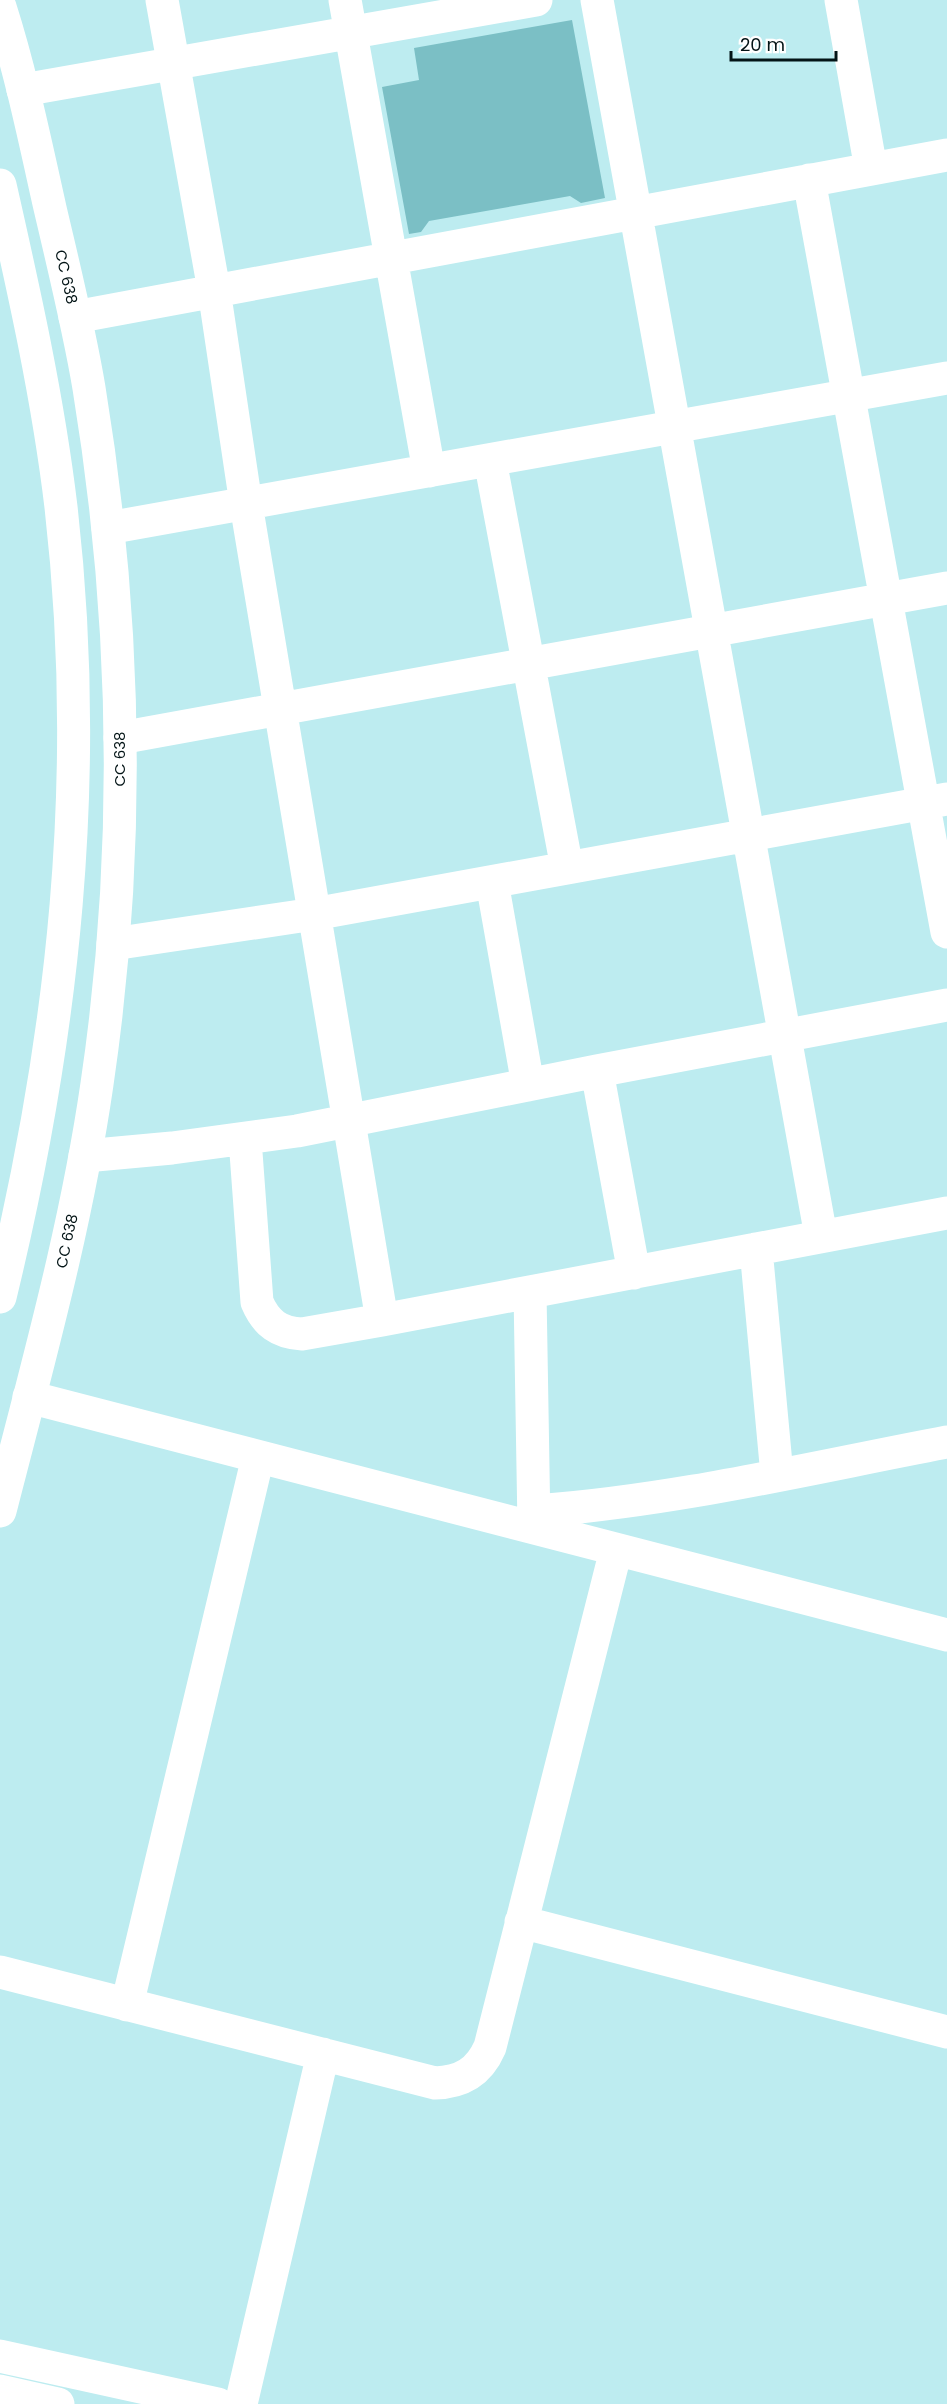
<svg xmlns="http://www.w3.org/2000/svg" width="947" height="2404" font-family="Poppins,sans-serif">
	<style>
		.green { fill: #7bbfc5 }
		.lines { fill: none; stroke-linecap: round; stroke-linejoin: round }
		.minor { stroke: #fff; stroke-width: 33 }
		.major { stroke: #fff; stroke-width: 33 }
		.labels { text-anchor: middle; stroke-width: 5; stroke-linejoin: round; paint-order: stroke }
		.street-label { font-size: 15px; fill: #031416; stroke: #fff }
	</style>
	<rect width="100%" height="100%" fill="#bdecf0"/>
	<path class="green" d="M572 20 605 198 581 203 570 196 429 221 421 232 409 234 382 87 419 80 414 48Z"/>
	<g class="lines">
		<path class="minor" d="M162 0 214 290 246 504 382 1320
			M345 0 429 471
			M597 0 821 1236
			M841 0 871 169
			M23 90 536 0
			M809 180 947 932
			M75 317 947 155
			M490 460 567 868
			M108 528 947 378
			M120 738 947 588
			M492 882 528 1085
			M113 944 314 914 947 799
			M597 1071 634 1273
			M245 1139 257 1302C266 1323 279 1333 302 1334L382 1320 947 1213
			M85 1156 172 1148 297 1131 597 1071 947 1005
			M756 1249 777 1475
			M530 1292 534 1527
			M29 1397 947 1635
			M535 1511C674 1501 810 1468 947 1442
			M521 1922 947 2032
			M0 1972 435 2083C462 2082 479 2072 490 2047L616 1550
			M127 2005 258 1457
			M241 2404 323 2054"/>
		<path class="major" d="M0 7C21 73 35 141 50 208 64 268 79 328 89 388 127 619 131 853 97 1084 76 1229 36 1370 0 1511
			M0 185C24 291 48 398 61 507 92 777 64 1034 0 1297
			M0 2356 218 2404
			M0 2391 58 2404"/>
	</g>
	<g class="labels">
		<g class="street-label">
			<text transform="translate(66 277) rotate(77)" y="5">CC 638</text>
			<text transform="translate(120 759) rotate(-90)" y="5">CC 638</text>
			<text transform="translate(67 1241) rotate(-78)" y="5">CC 638</text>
		</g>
	</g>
	<path d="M731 51v9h105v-9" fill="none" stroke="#031416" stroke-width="3"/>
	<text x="740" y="51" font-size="18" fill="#031416" stroke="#ffffff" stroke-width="4.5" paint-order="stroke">20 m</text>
</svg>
